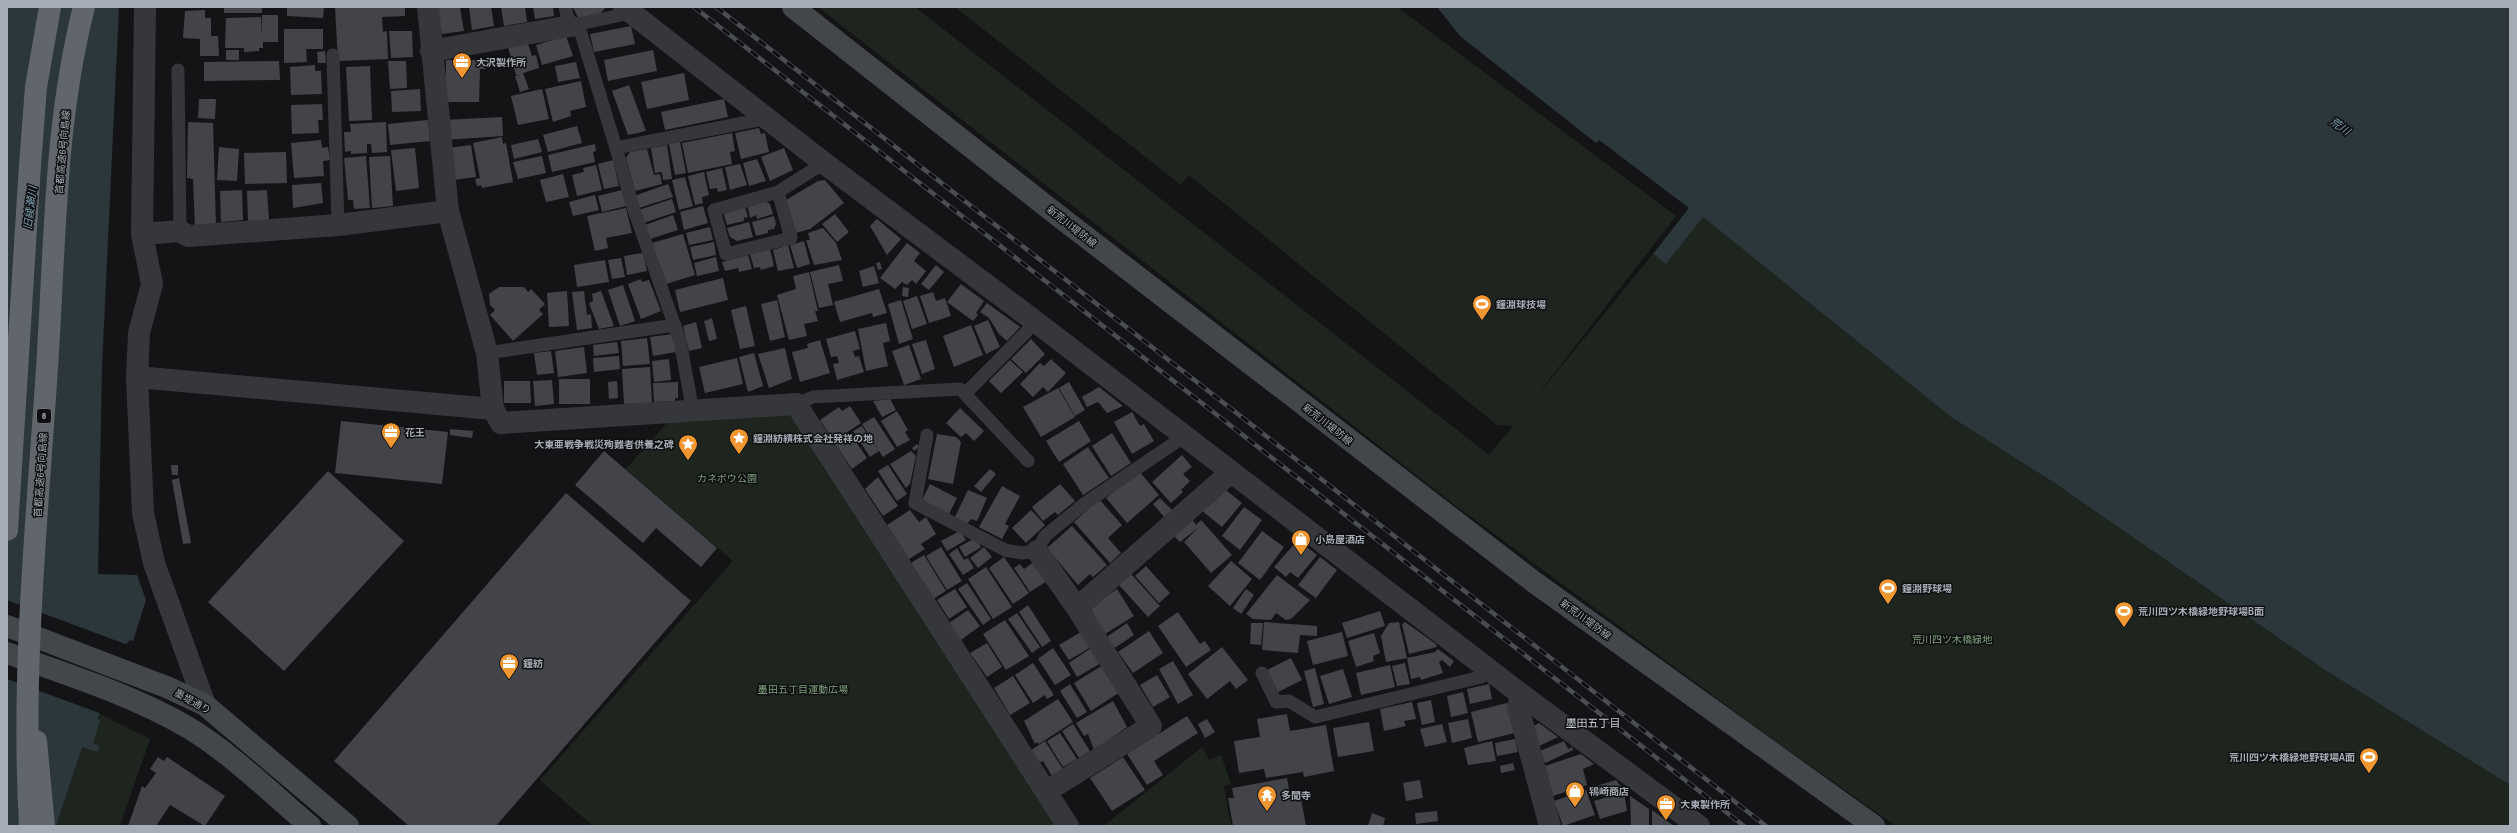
<svg xmlns="http://www.w3.org/2000/svg" width="2517" height="833" font-family="'Archivo Narrow','Noto Sans JP',sans-serif">
  <style>
    .green { fill: #1e251e }
    .water { fill: #2c373b }
    .pier { fill: #141416 }
    .building { fill: #434449 }
    .lines { fill: none; stroke-linecap: round; stroke-linejoin: round }
    .service { stroke: #35373b; stroke-width: 13 }
    .minor { stroke: #35373b; stroke-width: 22 }
    .secondary { stroke: #43464b; stroke-width: 22 }
    .motorway { stroke: #61656c; stroke-width: 22 }
    .rail-casing { stroke: #4a4d52; stroke-width: 4.5 }
    .rail { stroke: #0f0f11; stroke-width: 3; stroke-dasharray: 9; stroke-linecap: butt }
    .motorway-bridge { stroke: #61656c; stroke-width: 22 }
    .labels { text-anchor: middle; stroke-width: 3; stroke-linejoin: round; paint-order: stroke }
    .shield { fill: #0f0f11; stroke: #797e84; stroke-width: 1 }
    .shield-label { font-size: 9px; font-weight: bold; fill: #a6adb6 }
    .poi-label { font-size: 10px; font-weight: bold; fill: #a6adb6; stroke: #0f0f11; text-anchor: start }
    .street-label { font-size: 10px; fill: #a6adb6; stroke: #0f0f11 }
    .park-label { font-size: 10px; fill: #7fa17d; stroke: #0f0f11 }
    .water-label { font-size: 11px; font-style: italic; fill: #7d9fb1; stroke: #0f0f11 }
    .neighbourhood-label { font-size: 11px; fill: #c7cbd2; stroke: #0f0f11 }
  </style>
  <rect width="100%" height="100%" fill="#141416"/>
  <path class="green" d="M818 7H915L1489 455 1513 426 1497 425 1189 175 1181 185 955 7H1397L1676 216 1528 407 1653 254 1666 264 1703 217 1951 417 2053 482 2325 670 2510 785V826H1896L1764 733 1451 502Z
    M791 414 820 462 1055 826H593L540 780 733 561 626 469 667 423Z
    M100 714 150 739 120 826H56L82 746 98 751 93 744Z
    M1202 747 1209 760 1221 755 1231 784 1224 786 1231 826H1104Z"/>
  <path class="water" d="M8 7H119L102 367 98 574 137 575 146 600 133 641 130 640 126 644 98 719 100 721 93 743 99 746 98 752 82 747 56 826H7Z
    M1437 7H2510V785L2325 670 2053 482 1951 417 1703 217 1666 264 1653 254 1689 208 1599 140 1596 143 1460 36Z"/>
  <path class="pier" d="M7 600 128 645 102 714 7 679Z"/>
  <path class="building" d="M224 7H262V13H224Z
    M287 7H324L323 18 287 16Z
    M335 7H405V16L382 17 383 32 387 31 388 59 338 61Z
    M437 7H460L464 31 442 34Z
    M469 7H491L494 26 472 30Z
    M501 7H525L527 22 504 26Z
    M533 7H553L554 16 535 19Z
    M573 7H606L600 14 578 18Z
    M205 10V18H211V36H218L219 56H200V39L183 38 185 11Z
    M262 15H278V42H263V48H259V51L244 52V48H225L226 18 261 17 262 36Z
    M631 26 635 44 594 52 590 34Z
    M284 29H323V49H306L307 62 284 63Z
    M389 31H412L413 57 391 58Z
    M566 36 573 56 542 65 536 45Z
    M527 41 532 56 536 55 539 68 523 73 529 89 520 92 515 76 520 75H516L508 47Z
    M226 50H239V60H226Z
    M653 50 657 71 608 81 604 60Z
    M325 51 326 63H318L317 52Z
    M446 60H486V69H480L479 102H446Z
    M279 61 280 80 204 81V62Z
    M388 61H406L407 88 390 89Z
    M576 62 580 78 558 82 555 66Z
    M315 65V71H321L322 94 291 95 290 67Z
    M370 66 372 120 349 121 346 67Z
    M684 73 689 100 647 109 641 82Z
    M581 81 586 107 570 111 571 116 553 122 545 89Z
    M629 85 646 131 628 135 612 91Z
    M420 89 421 111 392 112 391 91Z
    M542 89 549 119 518 125 511 96Z
    M199 99H216L215 119 198 118Z
    M724 99 728 117 665 130 661 112Z
    M322 104 323 120H318L319 133 292 134 291 105Z
    M502 117 503 136 445 140 444 120Z
    M428 120 430 141 390 145 388 124Z
    M188 122 213 123 216 227 195 228 193 179 187 178Z
    M386 122 387 152 372 153 371 144H367V153L351 154V151L345 152 344 132H351L350 124Z
    M577 126 582 143 548 152 543 135Z
    M759 128 761 134 765 133 769 152 741 159 735 133Z
    M732 133 735 151 730 152 732 164 688 173 682 143Z
    M502 137 503 144 506 143 513 182 482 188 481 185 477 186 475 179 480 178 473 143Z
    M538 139 542 152 514 159 511 145Z
    M321 140 322 148 328 147 330 160 323 161 324 176 294 178 291 143Z
    M680 142 686 173 675 175 669 144Z
    M595 144 596 151 593 152 595 162 552 172 548 155Z
    M471 145 476 177 453 180 448 148Z
    M667 145 672 179 663 180 662 172 655 173 651 148Z
    M219 147 239 149 237 181 217 180Z
    M415 148 419 188 396 191 391 150Z
    M784 148 793 170 770 181 761 157Z
    M647 149 654 175 660 174 662 184 635 191 626 158 630 152Z
    M286 152 287 183 245 184 244 153Z
    M366 156 370 208 354 209 353 200H348L344 158Z
    M390 156 393 206 372 208 369 157Z
    M542 156 546 173 518 179 513 162Z
    M757 159 766 181 749 186 743 163Z
    M613 160 619 186 604 189 598 164Z
    M740 164 747 185 730 190 725 167Z
    M596 165 602 190 577 196 572 175 584 172 583 168Z
    M722 168 727 190 718 192 717 188 710 189 706 172Z
    M704 172 709 195 702 197 703 203 695 205 688 176Z
    M563 174 569 197 546 202 540 180Z
    M685 177 693 206 679 210 672 180Z
    M825 180 844 203 810 229 796 233 786 200 818 181Z
    M321 183 323 203 293 208 292 185Z
    M668 184 673 197 639 208 634 196Z
    M242 190 243 220 221 222 220 191Z
    M267 190 269 220 248 222 247 191Z
    M622 190 626 206 602 212 598 196Z
    M595 195 599 210 573 216 569 202Z
    M672 199 676 212 643 223 639 210Z
    M762 199 770 204 773 214 757 219 756 215 750 218 747 203Z
    M744 204 748 217 744 218V221L727 225 724 215 729 208Z
    M703 206 708 223 684 230 680 212Z
    M626 208 632 233 606 238 608 248 595 251 587 216Z
    M835 214 849 232 837 242 822 224Z
    M673 215 678 230 650 239 645 225Z
    M774 216 776 224 774 229 768 230V233L756 236 752 222Z
    M877 219 901 239 887 255 870 226Z
    M749 222 753 237 737 241 730 237 727 228Z
    M710 227 713 240 689 245 686 233Z
    M823 228 836 243 842 260 814 265 806 240H810L808 233Z
    M683 234 695 275 666 284 652 243Z
    M804 241 810 264 797 268 790 245Z
    M714 242 716 255 693 260 690 247Z
    M907 243 920 253 914 261 926 271 916 284 912 280 907 285 902 282 895 289 880 278Z
    M788 245 794 268 778 271 773 250Z
    M770 249 774 266 761 270 760 267 754 268 750 254Z
    M643 253 647 271 627 275 624 256Z
    M748 255 752 269 739 272 738 268 725 271 722 262Z
    M716 257 719 271 697 276 694 263Z
    M621 258 625 277 612 279 608 260Z
    M605 260 609 282 577 287 574 265Z
    M880 262 882 269 878 270 876 263Z
    M839 265 843 281 828 284 833 305 819 308 810 272Z
    M936 265 944 272 929 290 921 284Z
    M874 266 879 283 863 287 859 271Z
    M809 272 818 311H815L818 321 804 324 807 336 789 340 777 295 796 289 793 276Z
    M723 278 728 300 680 312 675 290Z
    M641 279 642 282 649 280 661 311 641 319 628 284Z
    M961 284 984 301 976 313 978 315 973 321 947 302Z
    M623 285 635 321 620 326 608 290Z
    M499 287H524L528 292 531 289 545 304 539 310 543 314 513 341 490 315 495 310 490 305 489 294Z
    M903 287 909 288 908 297 902 296Z
    M879 289 887 313 873 317 872 313 840 322 834 302Z
    M567 291 569 326 549 327 547 293Z
    M584 291 587 315 591 314 592 328 577 330 572 292Z
    M601 291 614 326 599 329 589 303 593 301 592 294Z
    M933 292 936 301 945 298 951 316 929 323 920 296Z
    M917 296 927 324 912 329 903 301Z
    M777 300 785 337 770 341 761 304Z
    M901 300 913 339 899 344 888 304Z
    M987 303 1020 327 1007 341 999 334 989 318 980 312Z
    M746 306 755 346 740 349 731 310Z
    M712 318 717 339 709 341 704 321Z
    M988 320 1000 347 986 354 974 326Z
    M696 322 702 348 689 351 683 326Z
    M886 323 890 341 883 343 888 366 866 371 858 329Z
    M971 325 983 355 954 367 943 336Z
    M855 331 860 349 853 351 855 357 859 356 864 372 837 380 833 364 839 363 837 356 831 357 826 339Z
    M673 334 676 352 653 356 650 337Z
    M647 338 650 364 623 366 621 341Z
    M1031 339 1045 354 1026 373 1011 359Z
    M820 340 830 373 800 382 792 352 808 348 807 344Z
    M926 340 935 369 922 374 912 344Z
    M617 342 619 353 594 356 593 345Z
    M909 345 921 379 904 385 892 351Z
    M584 347 587 373 558 377 555 351Z
    M785 348 792 379 769 388 758 354Z
    M551 351 554 373 537 375 534 353Z
    M754 353 763 386 748 392 739 357Z
    M619 356 620 369 594 372 593 358Z
    M737 358 743 384 705 393 699 367Z
    M669 359 671 380 654 382 652 361Z
    M1051 359 1066 373 1048 392 1043 387 1033 397 1020 384 1040 363 1044 366Z
    M1010 360 1023 372 1001 393 989 381Z
    M650 367 652 403 624 404 622 369Z
    M559 379H590V404H559Z
    M552 380 554 404 535 406 533 381Z
    M504 381H530L531 403H504Z
    M617 381 618 398 609 399 608 382Z
    M678 382V398H675V401L654 402 653 383Z
    M1069 382 1085 410 1075 416 1059 388Z
    M1099 387 1123 406 1107 413 1098 402 1087 407 1082 397Z
    M1058 388 1075 417 1041 437 1023 407Z
    M890 399 896 410 882 417 873 401Z
    M850 406 861 423 834 441 820 420 839 407 842 411Z
    M960 408 984 431 974 441 966 433 961 437 946 423Z
    M897 411 908 430 905 432 910 440 897 447 881 421Z
    M1132 412 1140 426 1144 424 1154 441 1132 454 1114 422Z
    M874 417 895 449 883 457 862 424Z
    M341 421 448 432 442 484 335 473Z
    M1079 421 1091 441 1059 462 1046 441Z
    M862 426 879 451 870 457 853 431Z
    M450 429 473 431 472 438 450 435Z
    M850 433 867 458 852 469 835 444Z
    M1112 433 1131 463 1111 476 1092 446Z
    M937 434 956 437 961 442 953 484 928 479Z
    M917 444 919 447 914 451 912 448Z
    M1088 447 1109 478 1083 495 1063 464Z
    M604 451 717 548 701 567 656 528 643 543 575 485Z
    M911 451 916 456 910 484 906 488 890 464Z
    M1182 455 1192 467 1183 474 1190 481 1181 490 1183 492 1171 503 1152 482Z
    M171 465H178V475H172Z
    M888 465 907 494 897 501 878 471Z
    M990 469 996 474 981 492 974 486Z
    M328 471 404 541 284 671 208 602Z
    M1139 471 1159 495 1127 523 1106 498Z
    M878 477 898 506 883 516 865 489Z
    M179 478 191 543 183 544 172 480Z
    M930 484 957 498 949 514 922 500Z
    M1060 484 1075 501 1058 515 1055 512 1043 521 1032 507Z
    M1002 486 1020 496 1005 524 1009 526 1002 539 979 527Z
    M1221 486 1242 503 1222 527 1201 510Z
    M968 490 987 498 977 521 971 519 967 524 955 517Z
    M566 493 691 601 496 826H409L334 761Z
    M1160 498 1173 511 1165 518 1153 504Z
    M1099 499 1122 525 1108 538 1121 553 1110 563 1074 522Z
    M1244 507 1262 520 1240 550 1222 536Z
    M910 510 919 522 926 517 936 534 921 544 925 549 909 559 887 525Z
    M1031 510 1045 525 1026 543 1012 528Z
    M1191 518 1196 525 1201 520 1232 555 1211 573 1184 542 1199 527 1180 542 1172 534Z
    M1072 526 1107 565 1093 577 1090 574 1078 585 1047 548Z
    M960 531 966 540 947 551 941 541Z
    M1262 531 1284 547 1260 580 1238 563Z
    M975 538 981 547 965 557 959 547Z
    M1298 540 1317 555 1298 578 1290 572 1286 577 1274 567Z
    M941 547 962 581 947 590 926 556Z
    M984 547 992 557 978 568 970 558Z
    M957 548 964 560 968 558 974 568 963 575 949 554Z
    M924 555 946 591 933 599 911 563Z
    M1004 557 1029 593 1013 604 989 568Z
    M1320 557 1337 570 1316 598 1298 585Z
    M1231 561 1252 579 1230 606 1208 586Z
    M1034 562 1047 581 1030 592 1014 568 1020 564 1024 569Z
    M1146 566 1170 593 1159 603 1135 576Z
    M986 567 1012 607 993 619 968 579Z
    M1131 574 1160 606 1148 617 1119 585Z
    M1277 575 1310 600 1291 619 1286 620 1276 613 1271 620 1253 619 1246 614Z
    M967 583 991 619 983 625 958 589Z
    M955 589 967 607 949 619 937 600Z
    M1117 589 1134 616 1105 634 1092 614V606Z
    M1246 589 1254 595 1241 614 1233 608Z
    M1028 605 1051 641 1042 647 1019 612Z
    M968 610 980 626 961 640 949 623Z
    M1380 611 1385 626 1347 638 1342 623Z
    M1178 612 1200 644 1205 641 1211 650 1186 667 1158 626Z
    M1017 613 1040 647 1032 653 1008 619Z
    M1005 620 1029 656 1006 670 983 634Z
    M1264 622 1317 626V636L1300 635 1298 653 1262 650Z
    M1399 622 1407 658 1386 662 1381 636 1389 623Z
    M1405 622 1436 644 1437 647 1409 654 1402 624Z
    M1127 623 1134 635 1113 649 1105 638Z
    M1251 623H1263L1261 645 1250 644Z
    M1149 631 1163 653 1133 673 1118 652Z
    M1081 632 1091 647 1069 660 1059 645Z
    M1342 632 1348 656 1313 665 1307 641Z
    M1374 633 1380 653 1373 656 1374 661 1356 667 1348 641Z
    M987 643 1002 667 987 677 970 653Z
    M1222 647 1248 680 1236 689 1230 681 1207 699 1188 674Z
    M1053 648 1071 675 1055 685 1038 659Z
    M1091 648 1101 663 1077 677 1069 663Z
    M1438 649 1454 661 1450 667 1442 660 1439 662 1443 673 1421 680 1420 677 1411 679 1407 658 1435 652Z
    M1291 658 1302 680 1278 692 1267 670Z
    M1173 661 1193 695 1178 704 1159 669Z
    M1033 663 1054 695 1047 699 1045 695 1033 703 1015 675Z
    M1405 663 1410 684 1397 686 1392 666Z
    M1103 665 1120 692 1091 711 1074 683Z
    M1390 665 1395 687 1361 695 1356 673Z
    M1315 668 1324 704 1313 707 1304 671Z
    M1343 669 1352 697 1329 704 1320 676Z
    M1157 675 1170 697 1153 707 1140 685Z
    M1013 676 1030 703 1010 715 994 688Z
    M1070 684 1087 712 1077 718 1060 691Z
    M1489 684 1492 699 1470 704 1467 689Z
    M1463 692 1468 713 1451 717 1447 696Z
    M1058 699 1073 722 1039 744 1037 742 1035 744 1024 721Z
    M1431 700 1435 722 1422 725 1417 703Z
    M1113 701 1127 727 1094 750 1088 734 1084 736 1076 723Z
    M1412 702 1416 719 1404 721 1406 726 1384 731 1380 709Z
    M1507 703 1515 733 1478 742 1471 712Z
    M1287 714 1290 731 1326 725 1334 771 1304 777 1303 772 1266 778 1264 769 1239 773 1234 741 1260 737 1257 719Z
    M1187 716 1198 733 1154 761 1163 775 1147 785 1127 754Z
    M1207 719 1215 732 1205 738 1198 724Z
    M1468 719 1472 738 1452 743 1448 723Z
    M1369 722 1374 751 1338 757 1333 728Z
    M1539 723 1558 737 1539 746 1533 726Z
    M1073 724 1090 751 1079 758 1062 731Z
    M1442 724 1447 742 1425 747 1420 729Z
    M1060 733 1077 759 1063 767 1047 741Z
    M1515 739 1518 752 1497 756 1495 743Z
    M1045 741 1063 769 1052 776 1043 761 1039 763 1031 750Z
    M1492 741 1496 761 1468 765 1464 748Z
    M1564 741 1568 749 1572 747 1573 750 1545 763 1540 751Z
    M1581 754 1594 764 1583 769 1587 785 1553 796 1545 766Z
    M158 757 164 761 167 757 225 796 205 826 170 805 156 826H128L142 786 145 788 156 773 150 769Z
    M1123 757 1145 790 1112 811 1090 778Z
    M1513 763 1515 770 1501 773 1500 766Z
    M1287 778 1290 795 1300 793 1306 826H1233L1228 798H1234L1232 788Z
    M1420 780 1423 798 1406 801 1403 783Z
    M1616 780 1623 789 1594 798 1590 788Z
    M1586 790 1595 815 1563 826 1554 801Z
    M1624 792 1627 811 1600 819 1594 801Z
    M1630 796 1649 809V826H1631Z
    M1652 810 1674 826H1652Z
    M1437 811 1438 821 1416 824 1415 813Z
    M1372 813 1385 818 1383 826H1368Z"/>
  <g class="lines">
    <path class="service" d="M565 7 570 26 581 33 616 148
      M570 26 621 15 627 9
      M333 55 338 225
      M178 70 180 231
      M778 192 791 238 726 254 714 210 778 192 824 163
      M487 353 675 325
      M965 394 1028 461
      M796 404 813 397 960 389 965 394 1036 322
      M693 412 680 341 632 204 616 148 768 118
      M927 435 915 503 1005 550 1022 553 1037 551 1045 536 1084 504 1185 436
      M1262 673 1276 702 1289 701 1315 717 1481 677 1488 667"/>
    <path class="minor" d="M145 7 142 234 152 284 139 333 137 377 143 513 154 563 205 705
      M428 7 448 211 487 353 493 409
      M624 7 824 163 1036 322 1522 695 1699 826
      M431 51 570 26
      M142 234 180 231 188 236 338 225 448 211
      M137 377 493 409 501 423 796 404 1068 826
      M1037 551 1077 608 1151 726 1047 791
      M1077 608 1230 473
      M1522 695 1518 707 1550 826"/>
    <path class="secondary" d="M793 7 1060 217 1534 582 1874 826
      M7 626 169 688 205 705 348 826
      M7 653C68 675 133 695 189 728 233 755 271 793 310 826"/>
    <path class="motorway" d="M7 530 30 165 36 87 50 7
      M36 741 44 826"/>
    <g class="rail-casing">
      <path id="rail" d="M694 7 1744 826
        M716 7 1766 826"/>
    </g>
    <use href="#rail" class="rail"/>
    <path class="motorway-bridge" d="M30 826C21 674 37 520 47 368 55 248 54 124 84 7"/>
  </g>
  <defs>
    <g id="office-pin" transform="scale(1)"><path d="M0 17L-7.5 6A9.5 9.5 0 1 1 7.5 6Z" fill="#f09731" stroke="#0f0f11"/><path d="M-6-3h4V-5.5h4V-3h4V5H-6ZM-1-4.5V-3h2v-1.5ZM-6 0V1H6V0Z" fill="#fff"/></g>
    <g id="stadium-pin" transform="scale(1)"><path d="M0 17L-7.5 6A9.5 9.5 0 1 1 7.5 6Z" fill="#f09731" stroke="#0f0f11"/><path d="M0-5a6.5 5 0 1 0 0 10a6.5 5 0 1 0 0-10ZM-3.5-1.8h7v3.6h-7Z" fill="#fff"/></g>
    <g id="sight-pin" transform="scale(1)"><path d="M0 17L-7.5 6A9.5 9.5 0 1 1 7.5 6Z" fill="#f09731" stroke="#0f0f11"/><path d="M0-6L1.8-2.2L6-1.7L2.9 1.2L3.7 5.4L0 3.3L-3.7 5.4L-2.9 1.2L-6-1.7L-1.8-2.2Z" fill="#fff"/></g>
    <g id="shop-pin" transform="scale(1)"><path d="M0 17L-7.5 6A9.5 9.5 0 1 1 7.5 6Z" fill="#f09731" stroke="#0f0f11"/><path d="M-5-2.5h2.3a2.7 3.5 0 0 1 5.4 0H5L5.5 6h-11ZM-1.5-2.5h3a1.5 2.3 0 0 0-3 0Z" fill="#fff"/></g>
    <g id="temple-pin" transform="scale(1)"><path d="M0 17L-7.5 6A9.5 9.5 0 1 1 7.5 6Z" fill="#f09731" stroke="#0f0f11"/><path d="M0-6L5-2H3V0L6.5 2.5H4V6H1.5V3h-3V6H-4V2.5H-6.5L-3 0V-2H-5Z" fill="#fff"/></g>
  </defs>
  <g fill-rule="evenodd">
    <use href="#office-pin" x="462" y="62"/>
    <use href="#stadium-pin" x="1482" y="304"/>
    <use href="#office-pin" x="391" y="432"/>
    <use href="#sight-pin" x="739" y="438"/>
    <use href="#sight-pin" x="688" y="444"/>
    <use href="#shop-pin" x="1301" y="539"/>
    <use href="#stadium-pin" x="1888" y="588"/>
    <use href="#stadium-pin" x="2124" y="611"/>
    <use href="#office-pin" x="509" y="663"/>
    <use href="#stadium-pin" x="2369" y="757"/>
    <use href="#shop-pin" x="1575" y="791"/>
    <use href="#temple-pin" x="1267" y="795"/>
    <use href="#office-pin" x="1666" y="804"/>
  </g>
  <g class="labels">
    <rect class="shield" x="37" y="409" width="14" height="14" rx="3"/>
    <g class="shield-label">
      <text x="44" y="419">6</text>
    </g>
    <g class="poi-label">
      <text x="476" y="66">大沢製作所</text>
      <text x="1496" y="308">鐘淵球技場</text>
      <text x="405" y="436">花王</text>
      <text x="753" y="442">鐘淵紡績株式会社発祥の地</text>
      <text x="674" y="448" text-anchor="end">大東亜戦争戦災殉難者供養之碑</text>
      <text x="1315" y="543">小島屋酒店</text>
      <text x="1902" y="592">鐘淵野球場</text>
      <text x="2138" y="615">荒川四ツ木橋緑地野球場B面</text>
      <text x="523" y="667">鐘紡</text>
      <text x="2355" y="761" text-anchor="end">荒川四ツ木橋緑地野球場A面</text>
      <text x="1589" y="795">鴇崎商店</text>
      <text x="1281" y="799">多聞寺</text>
      <text x="1680" y="808">大東製作所</text>
    </g>
    <g class="street-label">
      <text transform="translate(62 152) rotate(-85)" y="4">首都高速6号向島線</text>
      <text transform="translate(1072 226) rotate(38)" y="4">新荒川堤防線</text>
      <text transform="translate(1328 424) rotate(38)" y="4">新荒川堤防線</text>
      <text transform="translate(40 475) rotate(-86)" y="4">首都高速6号向島線</text>
      <text transform="translate(1586 619) rotate(36)" y="4">新荒川堤防線</text>
      <text transform="translate(193 701) rotate(29)" y="4">墨堤通り</text>
    </g>
    <g class="park-label">
      <text x="727" y="482">カネボウ公園</text>
      <text x="1952" y="643">荒川四ツ木橋緑地</text>
      <text x="803" y="693">墨田五丁目運動広場</text>
    </g>
    <g class="water-label">
      <text transform="translate(2340 126) rotate(35)" y="4">荒川</text>
      <text transform="translate(30 208) rotate(-83)" y="4">旧綾瀬川</text>
    </g>
    <g class="neighbourhood-label">
      <text x="1593" y="727">墨田五丁目</text>
    </g>
  </g>
  <rect width="2517" height="833" fill="none" stroke="#a6adb6" stroke-width="16"/>
</svg>
